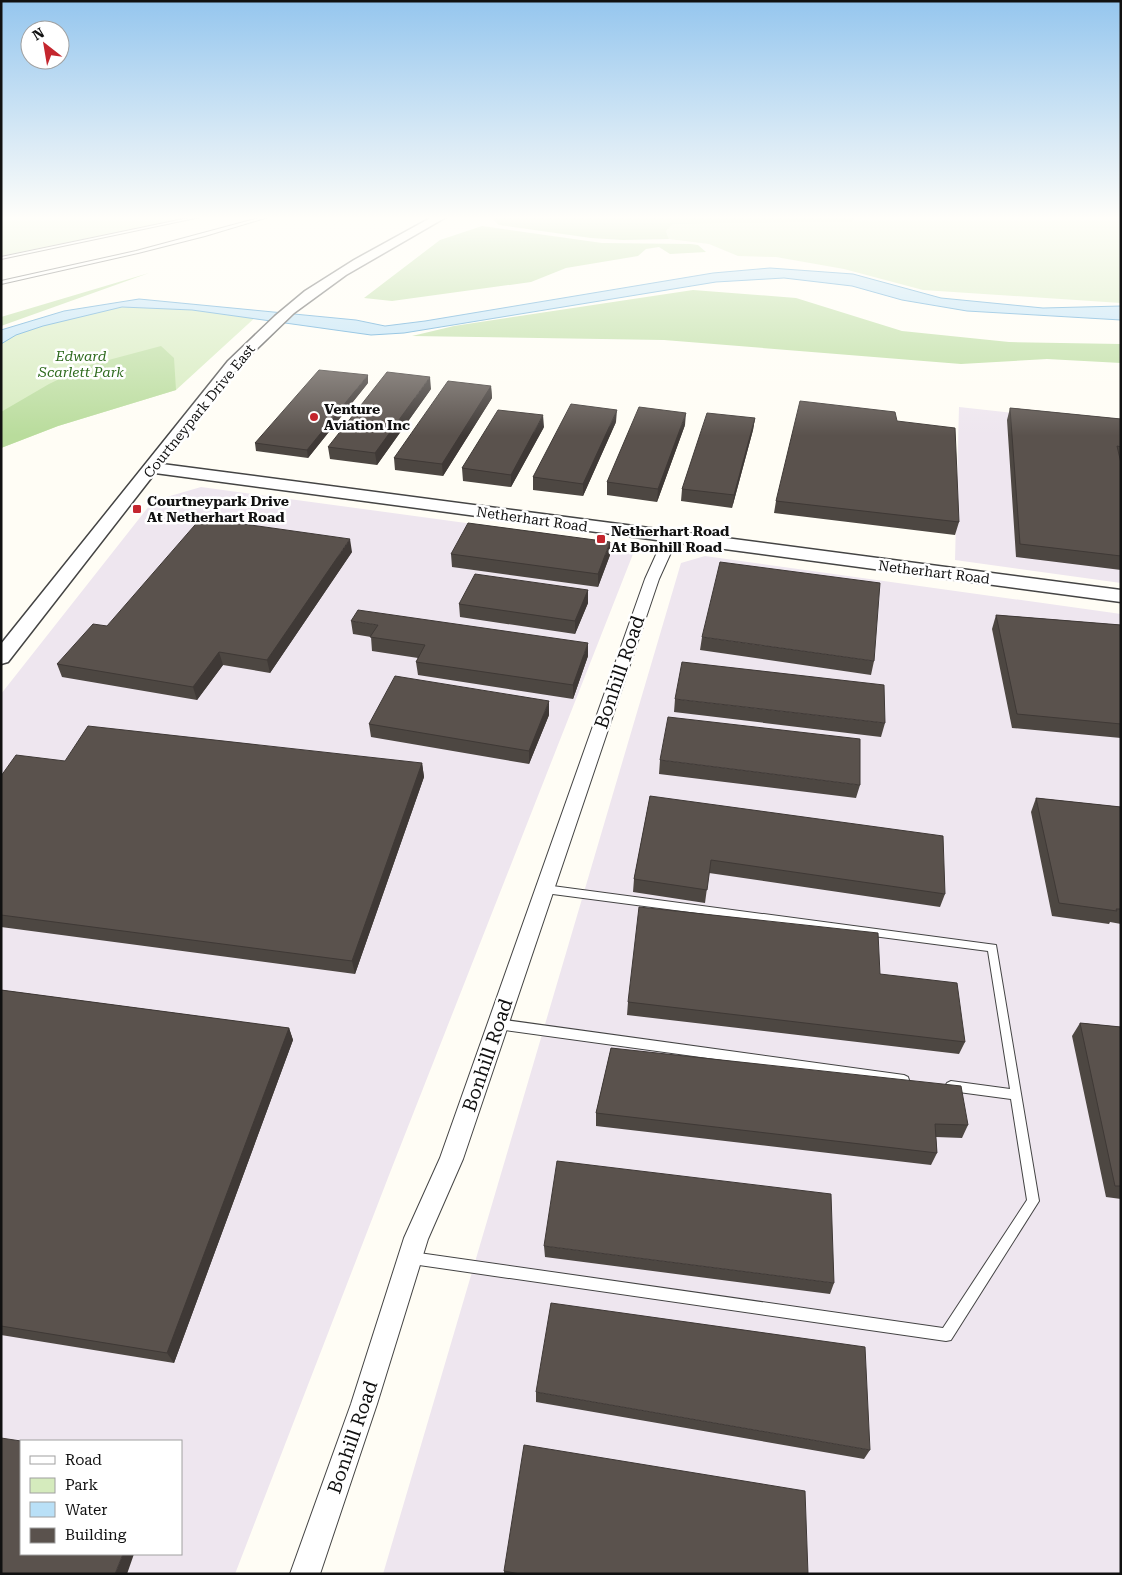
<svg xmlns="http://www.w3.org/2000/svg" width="1122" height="1575" font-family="'Roboto Serif',serif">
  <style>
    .industrial { fill: #eee6ef; fill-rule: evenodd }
    .green { fill: #d5ebbd }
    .forest { fill: #b9dc9c }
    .water { fill: #b9e0f7; stroke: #3f96cf }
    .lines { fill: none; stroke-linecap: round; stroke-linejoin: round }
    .service-casing { stroke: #444; stroke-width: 2 }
    .minor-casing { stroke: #444; stroke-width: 2 }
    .tertiary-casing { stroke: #444; stroke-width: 3 }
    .service { fill: #fff; fill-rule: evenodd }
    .minor { fill: #fff; fill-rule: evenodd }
    .tertiary { fill: #fff; fill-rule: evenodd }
    .wall { fill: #4d4742 }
    .shaded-wall { fill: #3f3936 }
    .building { fill: #5a524d; stroke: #3f3936 }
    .poi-dot { fill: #c4262e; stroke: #fff; stroke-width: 2 }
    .labels { text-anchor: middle; stroke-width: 5; stroke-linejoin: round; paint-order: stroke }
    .far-park-label { font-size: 14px; font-style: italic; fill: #2f6b1f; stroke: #fff }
    .far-poi-label { font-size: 14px; font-weight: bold; fill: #111; stroke: #fff; text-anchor: start }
    .far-street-label { font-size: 14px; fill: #111; stroke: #fff }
    .near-street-label { font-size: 19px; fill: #111; stroke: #fff }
  </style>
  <rect width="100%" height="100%" fill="#fffdf5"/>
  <path class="industrial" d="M959 407 1121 425V583L955 560Z
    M201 487 621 544 633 554 391 1170 235 1574H1V694L153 501ZM21 1441H181V1554H21Z
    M705 556 1121 614V1574H383L681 563Z"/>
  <path class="green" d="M1 216H195L1 256Z
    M857 216H1121V303L923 290 844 269 776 257 738 256 709 244 669 239 666 231 673 224 852 222Z
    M122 304 259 314 176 390 58 426 1 448V338L9 333Z"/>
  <path class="forest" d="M490 216H857L852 222 673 224 666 231 669 239 623 240 591 238 499 225Z
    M482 226 602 243 691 244 698 245 706 252 670 254 659 247 646 249 638 256 566 268 531 282 392 301 364 298 440 240Z
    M149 273 1 326V317Z
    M693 290 796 298 902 331 1009 342 1121 344V363L1047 359 961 364 664 340 412 336 454 326Z
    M161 346 174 358 176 390 58 426 1 448V412L49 384 86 366Z"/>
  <path class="water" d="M770 268 853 274 941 298 1043 308 1121 306V320L967 311 902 300 852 286 784 278 716 282 404 333 371 335 192 310 122 307 43 326 16 335 1 344V330L64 311 139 299 356 320 385 326 425 321 713 273Z"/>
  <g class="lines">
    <g class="service-casing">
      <path id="service" d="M198 216H205L1 259V257Z
        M266 216H272L205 236 138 253 1 284V281L136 251Z
        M545 885 996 945 1039 1201 951 1340 946 1341 412 1264 408 1262 406 1258 408 1254 412 1252 943 1328 1027 1200 1011 1099 951 1091 947 1089 945 1086 947 1083 951 1081 1010 1089 988 951 545 893 542 892 540 889 542 886Z
        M498 1019 904 1075 908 1077 909 1080 908 1083 904 1085 498 1029 494 1027 493 1024 494 1021Z"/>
    </g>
    <g class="minor-casing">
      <path id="minor" d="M671 533 678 537 659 579 463 1159 428 1239 377 1404 320 1574H290L351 1404 404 1238 440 1158 645 579 664 537Z"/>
    </g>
    <g class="tertiary-casing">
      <path id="tertiary" d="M434 216H448L346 275 294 313 238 367 162 464 1121 590V602L155 473 8 662 1 664V644L228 361 275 316 305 291 354 260Z"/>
    </g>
    <use href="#service" class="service"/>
    <use href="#minor" class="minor"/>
    <use href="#tertiary" class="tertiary"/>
  </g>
  <path class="wall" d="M368 383 308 458 256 451 255 443Z
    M491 386 492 398 443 476 395 470 394 458Z
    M431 389 377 465 330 459 328 447Z
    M1010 408 1121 419V460L1120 459 1121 463V570L1016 557 1007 420Z
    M755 418 753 430 732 508 681 501 682 489Z
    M897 421 959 522 955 535 774 513 776 501Z
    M616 422 583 496 533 490V477Z
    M685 425 657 502 607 495V482Z
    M544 427 511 487 463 481 462 468Z
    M352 552 270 673 223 665 197 700 62 677 57 664 107 626Z
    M451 554 610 555 598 587 452 567Z
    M588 590V603L575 634 460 617 459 604Z
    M996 615 1121 625V738L1012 728 992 629Z
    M351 621 588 656 573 699 418 675 416 662 418 658 372 651 371 637 353 634Z
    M702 637 874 661 871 675 700 650Z
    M675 699 885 723 881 737 674 712Z
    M549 715 529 764 371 737 369 724Z
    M660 760 860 785 856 798 659 774Z
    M422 763 424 777 355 974 1 927V776Z
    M650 796 945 894 940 907 709 873 705 903 633 892 634 879Z
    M1036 798 1121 807V924L1110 922 1109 924 1052 916 1031 812Z
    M880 974 965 1042 959 1054 627 1015 628 1002Z
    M1 990 289 1028 293 1040 174 1363 1 1335Z
    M1080 1023 1121 1027V1199L1106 1197 1072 1036Z
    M611 1048 968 1125 962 1138 936 1137 937 1153 931 1165 596 1126V1113Z
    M544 1246 834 1283 830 1294 545 1257Z
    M536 1392 870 1450 864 1459 536 1402Z
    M504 1571 808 1574H504Z"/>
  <path class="shaded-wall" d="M368 375V383L308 458 307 450Z
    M430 377 431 389 377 465 375 453Z
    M491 386 492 398 443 476 442 464Z
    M617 410 616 422 583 496V484Z
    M686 413 685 425 657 502 658 489Z
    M543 415 544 427 511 487V475Z
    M755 418 753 430 732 508 734 495Z
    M350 539 352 552 270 673 267 660Z
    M610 542V555L598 587V574Z
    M588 590V603L575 634V621Z
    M588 643V656L573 699V685Z
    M219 652 223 665 197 700 193 687Z
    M549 701V715L529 764V751Z
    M422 763 424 777 355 974 352 961Z
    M289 1028 293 1040 174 1363 167 1353Z
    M123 1554H134L127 1574H115Z"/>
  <path class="building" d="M319 370 368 375 307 450 255 443Z
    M387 372 430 377 375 453 328 447Z
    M448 381 491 386 442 464 394 458Z
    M800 401 895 412 897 421 955 428 959 522 776 501Z
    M571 404 617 410 583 484 533 477Z
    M639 407 686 413 658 489 607 482Z
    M1010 408 1121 419V447L1117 446 1121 463V556L1020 544Z
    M498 410 543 415 511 475 462 468Z
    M707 413 755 418 734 495 682 489Z
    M201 518 350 539 267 660 219 652 193 687 57 664 93 624 107 626Z
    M468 523 610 542 598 574 451 554Z
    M720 562 880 583 874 661 702 637Z
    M475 574 588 590 575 621 459 604Z
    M358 610 588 643 573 685 416 662 425 645 370 637 378 625 351 621Z
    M996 615 1121 625V724L1017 714Z
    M682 662 884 685 885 723 675 699Z
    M395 676 549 701 529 751 369 724Z
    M668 717 860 739V785L660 760Z
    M88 726 422 763 352 961 1 915V776L16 755 65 761Z
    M650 796 943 836 945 894 711 860 707 890 634 879Z
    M1036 798 1121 807V909H1116L1117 911 1059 903Z
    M639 907 878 933 880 974 957 983 965 1042 628 1002Z
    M1 990 289 1028 167 1353 1 1326Z
    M1080 1023 1121 1027V1186H1115Z
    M611 1048 961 1086 968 1125 935 1124 937 1153 596 1113Z
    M557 1161 831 1194 834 1283 544 1246Z
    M551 1303 865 1347 870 1450 536 1392Z
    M1 1438 21 1441V1554H123L115 1574H1Z
    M524 1445 805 1491 808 1574H520L504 1571Z"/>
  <linearGradient id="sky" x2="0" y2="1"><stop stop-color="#95c6ee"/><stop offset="0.5" stop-color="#fffefa"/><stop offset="1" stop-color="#fffefa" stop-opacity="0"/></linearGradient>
  <rect width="1122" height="436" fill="url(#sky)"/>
  <g class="poi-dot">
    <circle cx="314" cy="417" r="5"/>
    <rect x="132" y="504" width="10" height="10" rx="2.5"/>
    <rect x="596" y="534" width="10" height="10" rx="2.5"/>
  </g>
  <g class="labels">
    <g class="far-park-label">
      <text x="81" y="361">Edward<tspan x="81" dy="16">Scarlett Park</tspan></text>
    </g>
    <g class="far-poi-label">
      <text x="324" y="414">Venture<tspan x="324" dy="16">Aviation Inc</tspan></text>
      <text x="147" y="506">Courtneypark Drive<tspan x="147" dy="16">At Netherhart Road</tspan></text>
      <text x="611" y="536">Netherhart Road<tspan x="611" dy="16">At Bonhill Road</tspan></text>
    </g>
    <g class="far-street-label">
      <text transform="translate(199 411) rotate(-51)" y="5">Courtneypark Drive East</text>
      <text transform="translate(532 519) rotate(8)" y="5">Netherhart Road</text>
      <text transform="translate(934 572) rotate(7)" y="5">Netherhart Road</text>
    </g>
    <g class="near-street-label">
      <text transform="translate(619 672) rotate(-71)" y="7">Bonhill Road</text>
      <text transform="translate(487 1055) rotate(-71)" y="7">Bonhill Road</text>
      <text transform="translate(352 1437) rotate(-71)" y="7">Bonhill Road</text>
    </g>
  </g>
  <rect width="1122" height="1575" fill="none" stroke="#111111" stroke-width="5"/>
  <rect x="20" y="1440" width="162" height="115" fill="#ffffff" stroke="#a0a0a0"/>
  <rect x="30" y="1456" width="25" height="8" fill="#ffffff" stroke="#a0a0a0"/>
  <text x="65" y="1465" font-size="15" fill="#111111">Road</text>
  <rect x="30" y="1478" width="25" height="15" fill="#d5ebbd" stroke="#a0a0a0"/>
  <text x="65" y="1490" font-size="15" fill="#111111">Park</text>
  <rect x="30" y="1502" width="25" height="15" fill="#b9e0f7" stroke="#a0a0a0"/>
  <text x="65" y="1515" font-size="15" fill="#111111">Water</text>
  <rect x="30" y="1528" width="25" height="15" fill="#5a524d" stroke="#a0a0a0"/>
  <text x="65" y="1540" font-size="15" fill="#111111">Building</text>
  <g transform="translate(45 45) rotate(329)"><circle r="24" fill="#ffffff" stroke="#a0a0a0"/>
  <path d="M0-4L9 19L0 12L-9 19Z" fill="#c4262e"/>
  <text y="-8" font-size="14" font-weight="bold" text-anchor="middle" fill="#111111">N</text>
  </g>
</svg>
